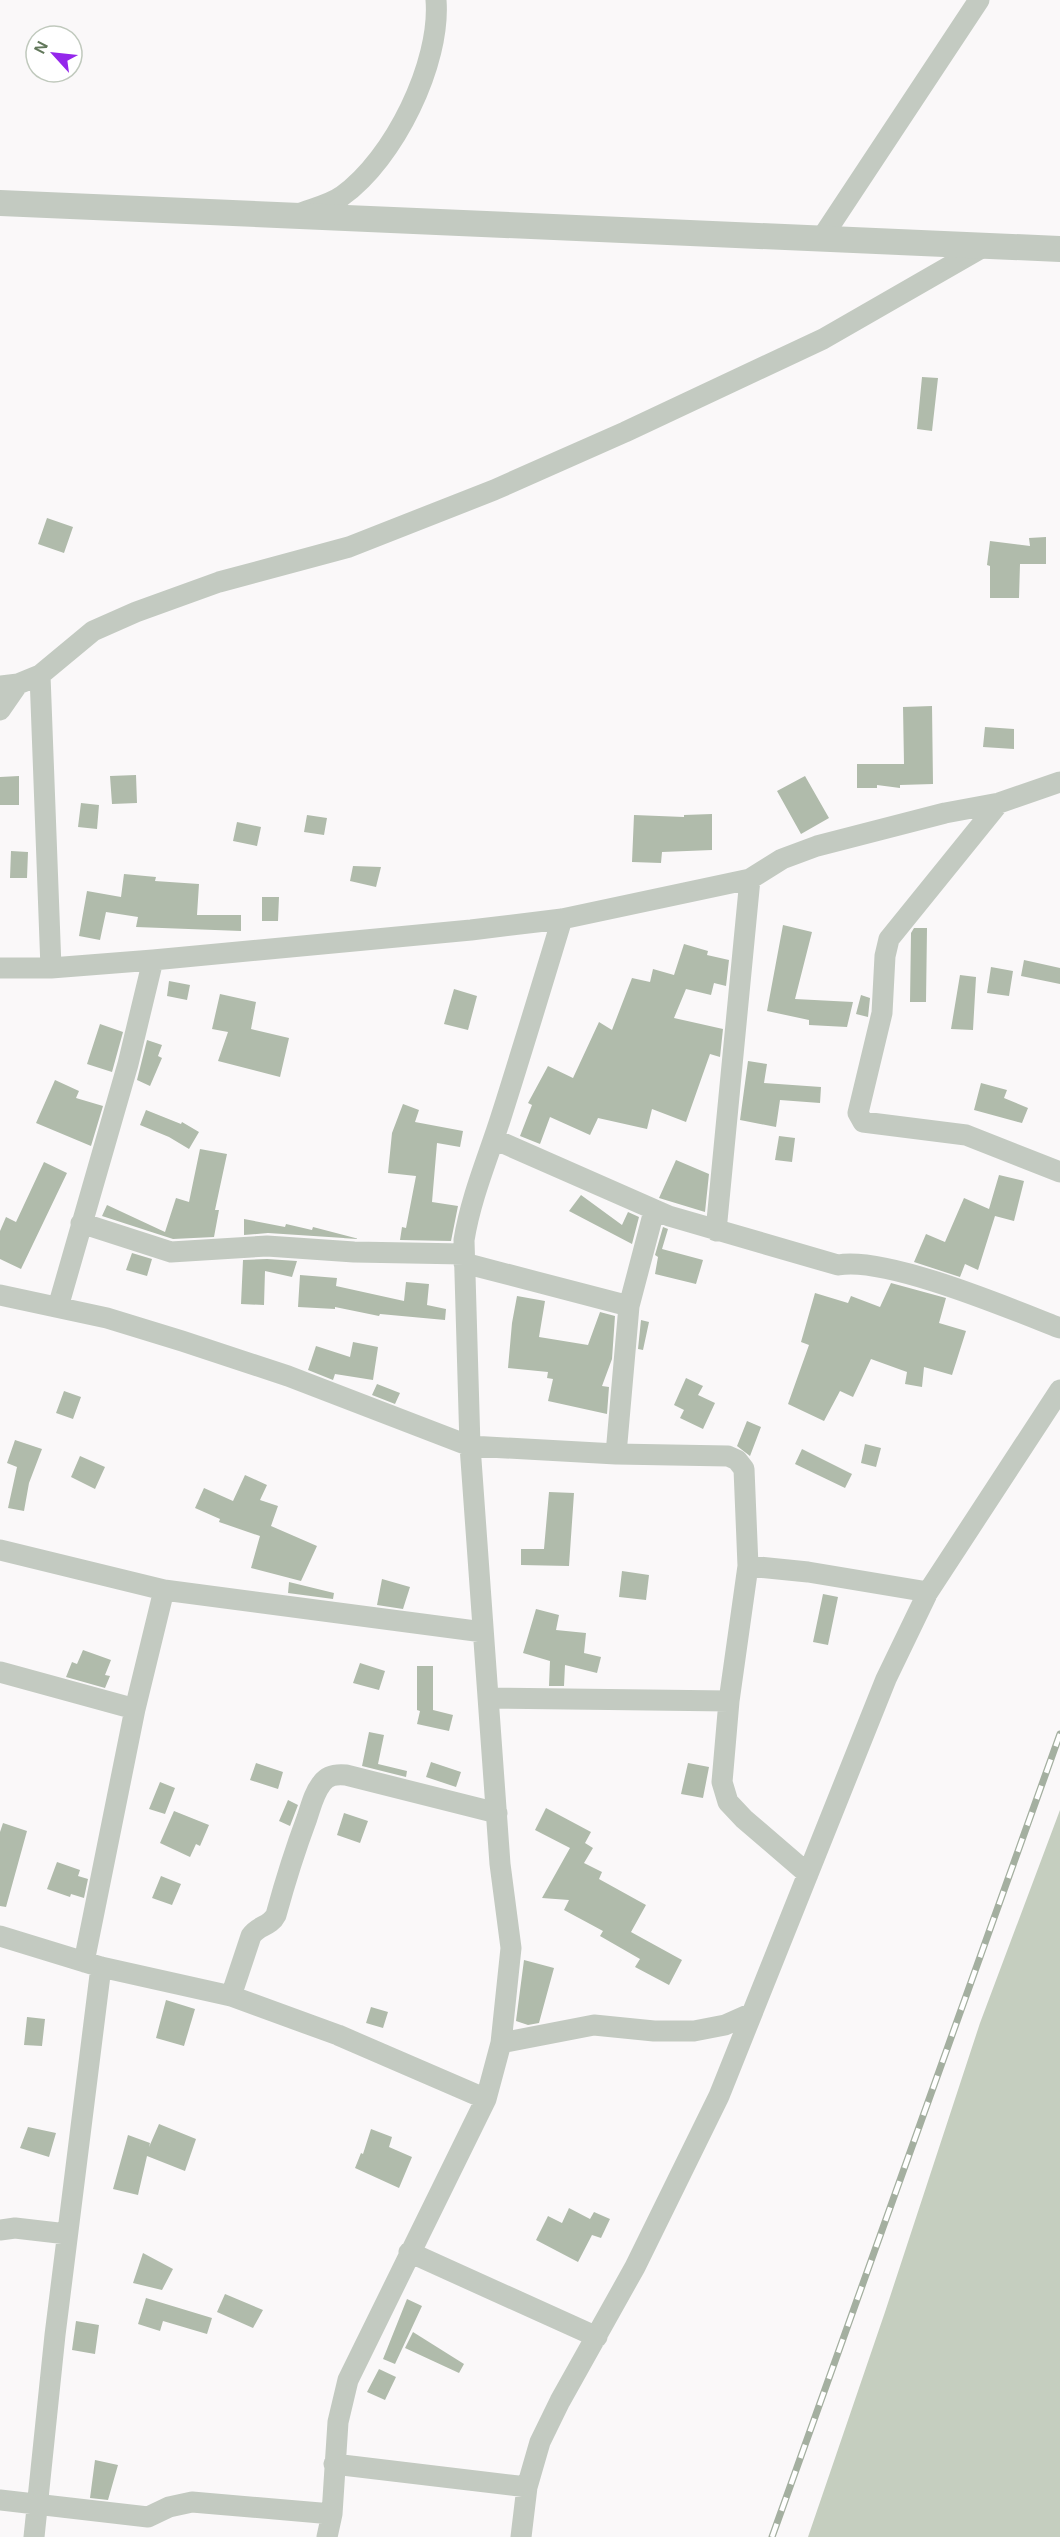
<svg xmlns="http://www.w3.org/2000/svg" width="1060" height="2537" font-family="Arial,sans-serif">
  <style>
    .water { fill: #c5cebf }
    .building { fill: #b0bbab }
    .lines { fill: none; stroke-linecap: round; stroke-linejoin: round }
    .minor { stroke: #c3cac1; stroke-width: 21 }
    .tertiary { stroke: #c3cac1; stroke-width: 26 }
    .rail-casing { stroke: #a4afa0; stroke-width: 7 }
    .rail { stroke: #fff; stroke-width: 4.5; stroke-dasharray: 14; stroke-linecap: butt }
  </style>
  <rect width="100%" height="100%" fill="#faf8f9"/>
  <path class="water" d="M1060 1810V2537H808L885 2312 980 2023Z"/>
  <path class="building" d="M922 377 938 378 932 431 917 429Z
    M47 518 73 527 64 553 38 544Z
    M1046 537V564H1020L1019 598H990V566L987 565 990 541 1030 546 1029 538Z
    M932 706 933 784 900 785V788L877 785V788H857V764H904L903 707Z
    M985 727 1014 729V749L983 747Z
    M136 775 137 803 112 804 110 776Z
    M19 776V805H0V777Z
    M805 776 829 818 801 834 777 791Z
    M81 803 99 805 97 829 78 827Z
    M712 814V850L662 852 661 863 632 862 634 815 684 817V815Z
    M307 815 327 818 324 835 304 832Z
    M237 822 261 827 257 846 233 841Z
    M11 851 28 852 27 878H10Z
    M353 866 381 867 376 887 350 881Z
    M124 874 156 877 155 881 199 884 197 915H241V931L136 927 138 917 106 912 100 940 79 936 87 891 121 897Z
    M262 897H279L278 921H262Z
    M783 925 812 932 795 999 853 1002 847 1027 809 1025V1020L767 1011Z
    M914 928H927L926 1002H910L911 933Z
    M684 944 708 951 707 955 729 960 726 986 714 983 711 995 686 989 674 1018 723 1029 720 1057 710 1054 686 1122 652 1109 647 1129 598 1118 590 1135 550 1117 540 1144 520 1136 532 1105 528 1103 548 1066 573 1078 599 1022 612 1030 632 978 650 982 653 969 674 975Z
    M1024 960 1060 968V984L1021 976Z
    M991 967 1013 971 1009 996 987 993Z
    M960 975 976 977 973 1030 951 1029Z
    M169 981 190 985 187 1000 167 996Z
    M454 989 477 996 468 1030 444 1024Z
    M220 994 256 1002 251 1029 289 1038 280 1077 218 1061 228 1032 212 1029Z
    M861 995 870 998 868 1017 856 1014Z
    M100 1024 123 1032 112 1072 87 1064Z
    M147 1040 162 1045 158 1056 162 1058 150 1086 137 1080Z
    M748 1061 767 1064 764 1083 821 1087 820 1103 780 1100 776 1127 740 1120Z
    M55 1080 79 1091 76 1098 103 1106 91 1146 36 1123Z
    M981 1083 1007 1090 1004 1098 1028 1108 1022 1123 974 1110Z
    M403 1104 419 1110 415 1122 463 1131 460 1147 437 1143 432 1202 458 1206 451 1241 400 1240 402 1227 406 1228 416 1176 388 1173 392 1133Z
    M146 1110 181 1124 182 1122 199 1132 189 1149 169 1137 140 1125Z
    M779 1136 795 1138 792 1162 775 1160Z
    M200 1149 227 1154 215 1210H219L214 1237 173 1239 102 1216 107 1205 165 1232 176 1198 189 1202Z
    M676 1160 709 1174 705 1212 659 1198Z
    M44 1162 67 1173 21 1269 0 1259V1231L6 1217 16 1222Z
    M999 1175 1024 1181 1014 1221 995 1216 978 1270 965 1264 960 1277 914 1262 926 1234 945 1242 964 1198 989 1209Z
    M581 1195 622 1225 628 1212 639 1217 632 1244 569 1211Z
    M244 1219 285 1227 286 1224 312 1230 313 1227 359 1239 268 1233 244 1235Z
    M663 1227 668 1229 662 1249 703 1260 696 1284 655 1274 658 1257 655 1255Z
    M132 1253 152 1259 147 1276 126 1270Z
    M267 1259 297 1261 292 1277 265 1271 264 1305 241 1304 243 1260Z
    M300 1275 337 1278 336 1286 404 1301 406 1282 429 1284 427 1305 446 1309 445 1320 380 1314 379 1316 335 1307V1309L298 1307Z
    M891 1283 946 1298 939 1323 966 1331 952 1375 924 1367 922 1387 905 1384 907 1372 871 1359 853 1397 840 1391 824 1421 788 1404 809 1345 801 1342 815 1293 848 1303 851 1296 880 1307Z
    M517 1296 545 1301 539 1337 588 1345 600 1312 615 1316 612 1359 602 1386 609 1387 607 1414 548 1401 553 1379 547 1378 548 1372 508 1368 512 1323Z
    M641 1320 649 1322 643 1350 638 1349Z
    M353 1342 378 1347 373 1380 335 1374 333 1380 308 1370 316 1346 350 1357Z
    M686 1378 703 1386 698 1395 715 1403 703 1429 680 1418 684 1410 674 1405Z
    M377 1384 400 1393 395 1404 372 1395Z
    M64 1391 81 1397 73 1419 56 1413Z
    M747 1421 761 1427 750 1456 737 1446Z
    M15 1440 42 1449 29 1483 24 1511 8 1508 17 1467 7 1463Z
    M865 1444 881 1448 876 1467 861 1463Z
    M802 1449 852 1474 845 1488 795 1464Z
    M80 1456 105 1467 95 1489 71 1477Z
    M245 1475 267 1485 260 1500 278 1506 271 1526 317 1546 301 1581 251 1568 260 1536 219 1522 220 1519 195 1508 204 1488 233 1501Z
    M549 1492 574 1493 569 1566 521 1565V1549H544Z
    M622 1571 649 1575 646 1600 619 1597Z
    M382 1579 410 1587 403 1609 377 1605Z
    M289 1582 334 1593 333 1599 288 1593Z
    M823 1594 838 1597 828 1645 813 1642Z
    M536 1609 559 1615 556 1630 586 1633 584 1653 601 1657 597 1673 565 1665 564 1686H549L550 1661 523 1653Z
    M83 1650 111 1660 105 1675 110 1676 105 1688 66 1677 72 1662 77 1664Z
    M360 1663 385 1671 379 1690 353 1683Z
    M417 1666H433V1710L453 1715 449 1731 417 1724 420 1711 417 1710Z
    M369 1732 384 1735 378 1764 407 1771 406 1777 362 1766Z
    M431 1762 461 1772 456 1787 426 1777Z
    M256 1763 283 1772 278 1789 250 1780Z
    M688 1763 709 1767 703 1798 681 1794Z
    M160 1782 175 1788 165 1814 149 1809Z
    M288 1800 298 1805 290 1826 279 1821Z
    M546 1808 591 1832 585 1843 593 1848 584 1863 602 1872 599 1879 646 1905 631 1932 682 1960 669 1985 635 1967 640 1959 600 1936 603 1931 564 1910 569 1900 542 1898 570 1848 535 1830Z
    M174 1811 209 1825 200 1846 196 1844 190 1857 160 1843Z
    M344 1813 368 1821 360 1843 337 1835Z
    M3 1823 27 1831 6 1907 0 1906V1832Z
    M57 1862 80 1870 78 1876 88 1879 84 1898 71 1894 70 1897 47 1889Z
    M161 1876 181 1884 172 1905 152 1898Z
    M524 1960 554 1968 539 2023 528 2025 516 2021Z
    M166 2000 195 2009 184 2046 156 2038Z
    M371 2007 388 2012 383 2028 366 2023Z
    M27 2017 45 2019 42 2046 24 2045Z
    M159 2124 196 2139 185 2171 147 2156 138 2195 113 2189 128 2135 150 2143 149 2147Z
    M28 2127 56 2133 49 2157 20 2148Z
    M371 2129 392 2137 389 2147 412 2157 399 2188 355 2168 361 2153 363 2154Z
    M569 2208 590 2219 594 2212 610 2219 601 2238 592 2235 578 2262 536 2240 548 2216 562 2223Z
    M143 2253 173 2269 162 2290 133 2283Z
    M225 2294 263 2310 253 2328 217 2312Z
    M146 2298 212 2318 207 2334 163 2321 160 2331 138 2324Z
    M407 2299 422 2306 395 2364 383 2359Z
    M76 2321 99 2325 95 2354 72 2350Z
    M413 2332 464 2364 459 2373 405 2348Z
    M379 2369 396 2377 385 2400 367 2392Z
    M95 2460 118 2465 108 2500 90 2498Z"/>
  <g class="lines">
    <path class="minor" d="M296 215C310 209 330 205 342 196 394 159 441 63 436 0
      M821 239 979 0
      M40 675 51 968
      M0 686 18 684 40 675 93 631 136 612 219 582 349 547 494 490 625 432 823 339 985 246
      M0 710 18 684
      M999 803 889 939 885 956 882 1013 858 1113 863 1122 966 1135 1060 1172
      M0 968H51L153 960 471 930 562 919 750 879 782 859 817 846 945 813 999 803 1060 782
      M494 1139 669 1216 838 1265C886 1256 1011 1309 1060 1328
      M81 1223 171 1252 267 1246 354 1252 464 1254
      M716 1231 750 879
      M464 1263 629 1306
      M0 1295 107 1318 182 1341 288 1376 470 1446 616 1454 728 1456 737 1460 744 1469 748 1566 729 1701 722 1782 728 1802 744 1819 808 1874
      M58 1307 128 1064 153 960
      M616 1454 629 1306 654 1211
      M0 1550 164 1590 483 1632
      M748 1566 808 1572 928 1592
      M0 1672 135 1709
      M490 1698 729 1701
      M0 1936 101 1967 231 1996 338 2035 486 2099
      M84 1962 135 1709 164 1590
      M231 1996 251 1936C258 1925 270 1927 276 1915 285 1882 295 1850 307 1818 311 1806 314 1793 322 1783 328 1775 336 1774 346 1775L497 1813
      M501 2043 594 2025 654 2031H694L725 2025 752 2013
      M0 2230 15 2228 67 2234
      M409 2252 597 2337
      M334 2464 527 2487
      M0 2500 148 2517 169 2507 192 2502 332 2514
      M34 2537 55 2335 101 1967
      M327 2537 332 2514 338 2422 348 2380 486 2099 501 2043 511 1948 500 1864 470 1446 464 1240C471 1197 488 1158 501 1117 522 1051 542 985 562 919
      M521 2537 527 2487 540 2442 560 2401 635 2267 719 2096 886 1679 928 1592 1060 1390"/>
    <path class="tertiary" d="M0 203 1060 249"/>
    <g class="rail-casing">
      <path id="rail" d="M772 2537 1060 1734"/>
    </g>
    <use href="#rail" class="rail"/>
  </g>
  <g transform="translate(54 54) rotate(297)"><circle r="28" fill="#ffffff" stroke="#c0c9bd" stroke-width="1.5"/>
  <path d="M0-4.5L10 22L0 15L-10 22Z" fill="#9427eb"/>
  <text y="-9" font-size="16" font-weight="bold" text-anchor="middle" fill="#62785b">N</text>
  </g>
</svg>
